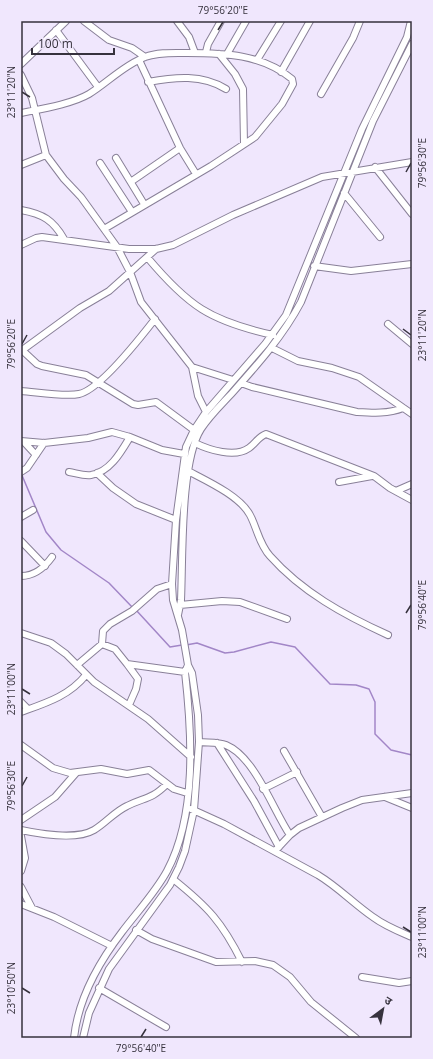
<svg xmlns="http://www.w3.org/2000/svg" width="433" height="1059" font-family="'Open Sans','Noto Sans Devanagari',sans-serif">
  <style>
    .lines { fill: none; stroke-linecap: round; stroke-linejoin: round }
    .stream { stroke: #a286c7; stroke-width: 1.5 }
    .minor-casing { stroke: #898098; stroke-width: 8 }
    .minor { stroke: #fff; stroke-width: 6 }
    .ticks { fill: none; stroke: #36323d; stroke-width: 1.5 }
    .neatline { fill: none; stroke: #36323d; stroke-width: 1.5 }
    .ticks-label { font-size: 10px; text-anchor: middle; fill: #36323d }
  </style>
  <rect width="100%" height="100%" fill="#f0e7fd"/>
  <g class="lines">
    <path class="stream" d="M21 473 46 532 61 550 109 583 133 608
      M136 610 170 647 182 645
      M186 645 197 643 225 653 234 652 271 642 295 647 330 684 356 685 369 689 375 702V734L391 750 412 755"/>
    <g class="minor-casing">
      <path id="minor" d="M84 21 109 40 132 48 145 57
        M177 21 189 37 195 53
        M56 30 98 87
        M206 52 208 44 221 21
        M219 54 235 74 243 89 244 144
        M227 54 246 21
        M139 60 180 148 196 174
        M257 60 281 21
        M21 64 66 21
        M281 72 310 21
        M21 75 32 98 46 155 64 179 81 197 117 247 130 272 141 302 192 367 233 380
        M148 82C175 77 202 74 226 89
        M321 94 353 38 360 21
        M21 113C41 109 72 104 89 94 107 83 124 65 145 57 158 52 174 53 187 53 224 53 262 54 292 79L293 84 282 104 255 137 211 166 104 229
        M116 158 144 204
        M100 163 132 212
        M21 165 46 155
        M375 167 412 214
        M132 181 180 148
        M344 193 380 237
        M21 210C43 214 53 220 64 239
        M21 245 36 238 42 237 129 249H156L173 245 233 215 322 177 412 162
        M147 257C188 306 210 321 273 335
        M314 266 351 271 412 264
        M388 324 412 344
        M272 348 298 361 332 368 359 377 412 414
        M21 351 80 308 109 291 156 249
        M23 351 37 364 42 366 86 375 133 404 138 405 156 402 194 430
        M192 367 198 396 206 412
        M241 383 252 387 357 412C373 413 388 414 403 408
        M21 391C36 392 65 397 79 394 100 390 141 337 155 319
        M21 441 44 443 88 438 112 432 130 437 162 450 184 454
        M24 442 36 455
        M195 443C209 450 235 458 249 448 256 443 258 437 266 434L374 476 390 488 412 500
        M188 471C207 481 240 496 250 515 257 528 259 544 270 556 302 592 344 615 388 635
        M21 472 27 468 44 443
        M69 472C76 473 83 476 91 475 110 472 121 452 130 437
        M97 473 113 488 136 504 176 520
        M339 482 372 476
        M396 491 412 484
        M21 517 33 510
        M21 541 45 566
        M21 576C35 576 44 568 52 557
        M180 605 222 601 240 602 287 619
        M178 615 181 600C183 558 180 462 201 429 210 415 222 404 233 392 258 364 283 336 301 302L373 121 412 44
        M21 633 51 643 66 654 94 682 148 719 191 757
        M102 644 103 631 110 624 132 611 157 589 172 584
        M127 664 138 679 136 689 129 705
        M77 665 102 644 115 649 127 664 185 672
        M21 702 28 709
        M21 712C46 703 69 696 86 675
        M199 742C208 743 218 742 226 745 255 757 273 810 290 835
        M217 743 254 801 279 847
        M21 745 53 768 70 773 101 769 127 774 149 770 174 789 187 793
        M284 751 322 817
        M263 789 297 772
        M385 797 412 808
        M191 809 224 824 318 875C338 887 354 904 373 917 385 926 398 931 412 937
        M21 820 55 797 76 773
        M21 830C40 834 77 840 94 830 106 823 114 812 127 806 145 797 151 800 167 784
        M21 836 25 858 21 871
        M275 851 290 835 299 828 342 808 362 800 412 793
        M173 879C208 907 222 922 242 962
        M21 887 32 908
        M21 904 54 917 112 946
        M136 930 152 939 216 962 255 961 273 965 290 977 311 1002 356 1038
        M362 977 399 983 412 981
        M99 988 166 1027
        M74 1038C78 1000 99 962 122 932 137 912 155 893 167 871 197 815 192 734 185 672L188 665
        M83 1038 89 1013 109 969 170 885 179 867 185 851 194 810 199 742 198 715 192 673 188 665 182 630 173 600 172 584 176 520 186 447 194 430 206 412 265 344 286 315 362 129 407 37 411 21"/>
    </g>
    <use href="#minor" class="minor"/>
  </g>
  <path class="ticks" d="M218 30 223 22M22 92 30 97M406 172 411 163M403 329 411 335M22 344 27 335M406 613 411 605M22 689 30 694M22 786 27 777M403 927 411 932M22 988 30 993M141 1037 146 1029"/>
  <rect width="433" height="1059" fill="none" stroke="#f0e7fd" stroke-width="44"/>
  <g transform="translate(383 1009) rotate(32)" stroke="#f0e7fd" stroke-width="3" paint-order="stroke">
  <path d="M0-3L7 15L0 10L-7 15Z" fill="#36323d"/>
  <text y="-6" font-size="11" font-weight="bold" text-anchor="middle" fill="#36323d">उ</text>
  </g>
  <path d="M32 48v6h82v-6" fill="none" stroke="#36323d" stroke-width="2"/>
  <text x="38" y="48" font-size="12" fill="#36323d" stroke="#f0e7fd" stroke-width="3" paint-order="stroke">100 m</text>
  <rect x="22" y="22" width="389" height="1015" class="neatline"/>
  <g class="ticks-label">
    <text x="223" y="14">79°56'20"E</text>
    <text transform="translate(11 92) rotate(-90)" y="4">23°11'20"N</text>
    <text transform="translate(422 163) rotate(-90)" y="4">79°56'30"E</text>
    <text transform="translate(422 335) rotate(-90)" y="4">23°11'20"N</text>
    <text transform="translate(11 344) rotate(-90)" y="4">79°56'20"E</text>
    <text transform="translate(422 605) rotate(-90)" y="4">79°56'40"E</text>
    <text transform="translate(11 689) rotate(-90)" y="4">23°11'00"N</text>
    <text transform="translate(11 786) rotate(-90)" y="4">79°56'30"E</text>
    <text transform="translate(422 932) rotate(-90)" y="4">23°11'00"N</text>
    <text transform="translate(11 988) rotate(-90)" y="4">23°10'50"N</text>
    <text x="141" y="1052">79°56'40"E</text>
  </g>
</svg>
